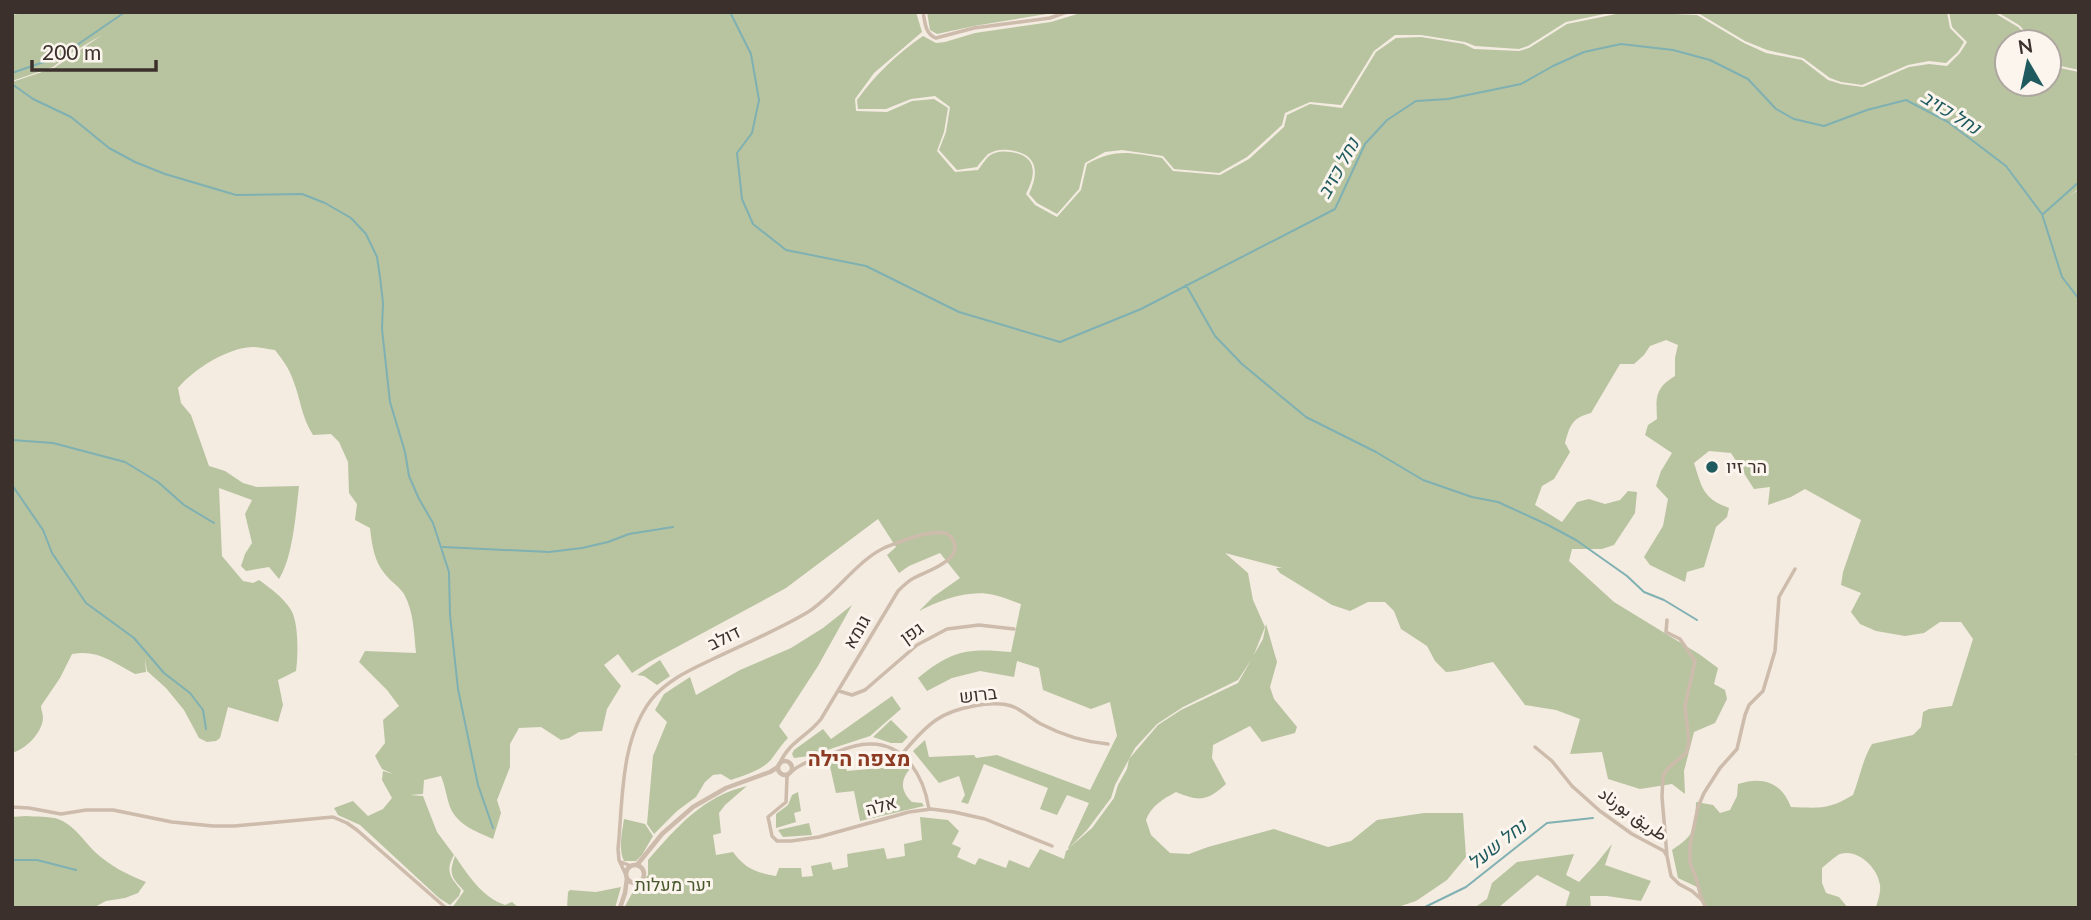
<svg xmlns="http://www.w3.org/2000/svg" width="2091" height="920" font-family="Lato,Vazirmatn,Heebo,sans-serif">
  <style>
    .green { fill: #b8c4a0 }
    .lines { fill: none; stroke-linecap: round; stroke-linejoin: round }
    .stream { stroke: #7fb0b2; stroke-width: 2 }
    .minor { stroke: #cdbbac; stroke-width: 3.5 }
    .tertiary { stroke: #cdbbac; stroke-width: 4.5 }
    .poi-dot { fill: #1f5a5e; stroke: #fbf5ee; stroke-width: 2.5 }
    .labels { text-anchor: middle; stroke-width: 6; stroke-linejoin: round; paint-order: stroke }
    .poi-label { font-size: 18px; fill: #3b302b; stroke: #fbf5ee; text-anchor: start }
    .street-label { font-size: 18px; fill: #3b302b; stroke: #fbf5ee }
    .park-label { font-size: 18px; fill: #4a5a2e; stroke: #fbf5ee }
    .water-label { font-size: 19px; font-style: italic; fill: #1f5a5e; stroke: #fbf5ee }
    .quarter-label { font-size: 21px; font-weight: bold; fill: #8c3b22; stroke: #fbf5ee }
  </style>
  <rect width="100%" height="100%" fill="#f4ebe1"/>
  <path class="green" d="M29 12H916L922 32 874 73 855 99 856 111 887 112 912 101 934 99 948 108 944 132 937 151 955 172 978 170C981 166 985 160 989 156 996 151 1003 151 1011 152 1038 156 1036 175 1026 194L1035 205 1057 217 1081 190 1087 164C1117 148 1130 153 1162 158L1173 171 1220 175 1249 159 1284 127 1287 115 1310 104 1342 108 1376 52 1396 38 1421 37 1464 44 1474 49 1519 51 1529 48 1567 24 1626 12 1697 15 1744 43 1766 53 1802 60 1828 80 1841 84 1863 87 1909 67 1929 64 1947 66 1960 53 1967 42 1952 27 1949 12H1993L2018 27 2033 42H2007V84H2049V56L2060 68 2079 72V188L2070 196 2079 189V755L2075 754 2079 756V908H1871L1876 907C1878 901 1881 891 1880 885 1878 868 1858 848 1840 854 1834 857 1827 864 1822 868V883L1826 893 1839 897 1848 908H1705L1699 897 1697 887 1678 878 1672 850C1696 834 1695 829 1696 802L1713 805 1720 813 1730 810 1737 796 1738 784C1763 776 1781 782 1791 807 1819 808 1828 810 1853 795 1860 777 1862 761 1872 744L1913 735 1921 727 1923 712 1929 709 1952 706 1973 639 1961 622H1940L1924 633 1905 636 1876 631 1860 624 1851 612 1861 593 1841 585 1843 572 1861 520 1805 489 1791 497 1768 505 1770 487 1754 489 1731 453 1709 451 1694 463C1702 487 1702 498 1729 508L1727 517 1716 527 1704 567 1687 572 1685 582 1650 565 1644 557 1663 526 1668 499 1656 486 1661 471 1672 453 1645 435 1648 425 1657 419C1656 397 1655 388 1675 376V358L1678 345 1666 340 1650 346 1644 355 1634 364H1620L1591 413C1572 418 1570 425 1565 443L1570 452 1554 479 1542 486 1535 505 1562 522 1577 502 1589 499 1605 504 1620 500 1628 491 1637 492 1635 513 1614 545 1602 549H1572L1569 561 1614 602 1699 654 1718 668 1714 684 1725 690 1727 699 1715 723 1694 732 1684 771 1685 794 1672 784 1640 789 1608 779 1602 752 1570 754 1580 719 1556 710 1525 705 1493 662C1477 665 1462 671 1446 672L1435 661 1427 646 1401 629 1394 611 1385 602H1368L1350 611 1332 605 1280 573 1276 568H1282L1225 553 1248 573 1253 600 1265 627 1253 657 1238 680 1183 707 1157 724 1135 748 1115 785 1111 798 1087 830 1069 848 1092 828 1114 798 1118 785 1127 769 1129 759 1158 725 1181 710 1238 683 1263 639 1266 624 1277 662 1270 687 1274 699 1297 727 1295 733 1262 742 1250 726 1213 745 1212 758 1226 784C1207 801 1200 802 1176 792 1163 799 1151 806 1146 820L1151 835 1170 853 1189 854 1208 847 1274 829 1328 847 1351 841 1377 820 1424 813H1463L1466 857 1447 880 1416 901 1395 908 1261 906 1250 908H624L635 888 648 875V860C676 828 703 796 747 786L725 805 719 813 721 833 713 835 716 855 733 852C744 868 757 873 776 876L779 868H801L802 877 813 876 811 866 831 862 833 870 848 867 847 854 884 848 887 859 905 856 904 844 922 840 920 817 948 820 959 831 952 844 961 848 957 857 975 865 979 858 1006 868 1009 860 1029 868 1040 849 1064 859 1066 851 1069 849 1068 848 1089 803 1067 795 1057 815 1040 809 1048 788 984 764 968 804 961 802 965 795 959 776 939 783 913 751 925 740 929 757 974 755 976 758 997 755 1090 790 1117 736 1110 702 1091 709 1043 690 1039 668 1017 661 1014 677 980 671 952 678 927 691 918 678C952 650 968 648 1011 652L1021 604C1012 601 1003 597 994 595 970 589 940 600 919 611L933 597 960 578 940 553 909 566 899 573 887 555 896 547 878 519 786 588 649 662 632 673 618 654 604 665 621 686 607 709 602 731 579 732 569 738 561 740 541 727 519 728 510 744V767L497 800 501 813 493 839C475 831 455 824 449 804 446 794 445 786 441 776L424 780 423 794 410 795 423 796 437 832 454 855C445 871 450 877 461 890L459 896 450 905 439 898 360 825 338 815 334 808 353 801 368 816 383 809 392 798 382 780 383 771 393 774 382 769 375 756 385 743 383 720 399 706 387 690 359 662 365 651 416 653C414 634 414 612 404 594 399 586 391 582 385 574 374 561 372 545 370 528L355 520 357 504 349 493 348 462 339 442 331 434 313 435C301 416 301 400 293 380 289 368 282 359 275 350 267 349 259 347 252 347 227 348 194 369 178 388L181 403 191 415 209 466 225 471 243 483 257 487 299 486C296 512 293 557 279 579L269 567 246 571 241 566 245 554 252 543 245 514 252 500 219 488 222 556 243 581 253 583 259 580C270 588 284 598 291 610 299 623 298 657 296 671L278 680 283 705 278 722 228 707 220 738 216 741 207 742 199 738 184 710 166 688 147 671 145 659 146 672 135 674C113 662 97 649 72 654L60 678 41 706C41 710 43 714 43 718 42 733 26 749 12 753V571H14L12 569V82L54 68 102 35 68 55 53 67 12 81V15Z
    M927 12H1059L974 26 937 34 930 30Z
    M1084 12 1111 13 1614 12 1566 22 1528 46 1519 49 1475 46 1465 42 1421 35H1395L1374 51 1341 105 1310 102 1285 113 1282 125 1247 157 1219 173 1174 169 1163 156 1122 150 1105 152 1085 163 1079 189 1057 214 1037 203 1029 194C1040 171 1037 153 1009 150 1002 149 994 150 988 154 984 158 980 163 977 167L957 170 939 150 946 132 950 107 935 96 911 99 886 109H858L857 100C876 74 897 54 923 36L936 43 945 42 975 33 1051 22Z
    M1680 12H1947L1950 28 1964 42 1958 52 1946 63 1929 61 1908 65 1862 85 1841 82 1830 78 1803 58 1767 50 1745 41 1698 13Z
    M1997 12H2079V70L2061 66 2049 53V42H2036L2019 25Z
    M852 605 818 666 779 726 788 738C782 744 778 750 773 757 764 770 745 775 731 780L721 774 713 775 705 782 696 797 677 811 654 834 647 824 653 756 667 722 655 710 664 694 690 677 696 695 740 670 791 648 823 628Z
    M660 660 670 676 657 685 644 676 637 675Z
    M892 696 901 709 870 736 809 756 794 758 792 754 794 750 823 729 831 739Z
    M891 720 908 737 902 743H891L873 737Z
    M893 752 907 764 909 770C900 781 901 792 912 802L922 803 924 806 860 821 854 791 836 793 828 758 842 754 847 771 891 767Z
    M798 792 801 811 794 813 796 822 776 828V814L788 805 792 795Z
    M26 816C36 817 49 816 58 819 73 824 84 841 95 852 110 866 128 875 146 882L138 893 125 898 106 901 93 908H12V817Z
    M624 819 645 824 653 836 642 855 636 861H624C618 848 622 833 624 819Z
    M809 823 812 835 783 837 778 830Z
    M1612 844 1605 865 1651 881 1641 901 1607 896H1590L1591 908H1565L1570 892 1537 875 1498 908H1474L1487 899 1492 883 1517 862 1574 854 1566 875 1579 882 1596 864Z
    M455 856C468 875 482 897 505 905L512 902 519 908H452L464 891C452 877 448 875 455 856Z
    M621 887 615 908H567L568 892 570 890 596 892Z"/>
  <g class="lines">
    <path class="stream" d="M730 12 751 54 759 100 752 133 737 153 742 199 753 224 786 250 866 266 959 312 1060 342 1141 309 1335 209 1365 144 1387 120 1416 101 1448 99 1521 84 1553 66 1584 52 1621 44 1673 50 1710 60 1748 79 1776 109 1794 119 1824 126 1867 110 1906 100 1948 122 2006 166 2042 214 2062 277 2079 299
      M12 73 61 56 125 12
      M12 84 33 99 71 117 109 148 135 162 165 174 236 195 302 194 325 203 351 218 366 234 377 257 380 277 383 303 382 329 390 402 405 452 409 476 419 499 433 523 449 572 450 615 458 689 478 785 493 828
      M2043 214 2079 182
      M1186 285 1215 336 1242 364 1306 417 1376 452 1423 480 1472 497 1498 502 1548 525 1576 540 1627 576 1644 592 1664 600 1697 620
      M12 440 53 443 125 462 158 482 184 505 214 523
      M12 485 43 530 52 553 86 603 134 638 164 673 190 693 203 710 206 729
      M443 547 549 552 582 548 608 542 629 534 673 527
      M12 860H37L76 870
      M1423 908 1466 887 1547 823 1593 818"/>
    <path class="minor" d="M923 12C925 22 925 34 936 38L974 28 1050 18 1067 12
      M1667 620 1666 632 1680 639 1695 661 1685 706 1689 743 1686 753 1668 768 1663 776 1662 797 1667 856
      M839 691 852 695 865 690 917 645 947 629 979 625 1014 629
      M1535 747 1552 761 1572 786 1600 811 1632 834 1664 851 1667 856 1671 876 1679 884 1692 891 1702 900 1706 908
      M902 754C912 742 923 729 936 720 953 708 993 699 1014 707 1023 711 1032 719 1041 724 1062 735 1084 742 1108 744
      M791 772C802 762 817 759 831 754 842 750 855 744 868 744 905 742 924 777 929 809
      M789 773 787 777 786 802 768 817 772 836 777 841H791L819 837 909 812 931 809 954 812 985 819 1052 846
      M12 807 29 808 61 814 86 810H113L172 822 213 826H234L333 817 347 823 357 830 446 908
      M621 862 631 866
      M626 875 619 860 618 849C623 800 620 741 651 700 667 680 690 670 713 659 744 644 778 630 808 612 836 594 857 560 886 547 899 542 942 524 951 537 968 559 927 571 914 578 908 581 903 586 898 591L821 719C807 737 788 742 779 765
      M1702 900 1696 878 1690 863V845L1698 807 1704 793 1720 768 1737 749 1745 715 1749 705 1763 691 1775 651 1779 597 1795 569"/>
    <path class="tertiary" d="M778 768a7 7 0 1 1 14 0a7 7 0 1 1-14 0Z
      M626 874a9 9 0 1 1 18 0a9 9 0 1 1-18 0Z
      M637 865 662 834 693 807 726 788 770 772 778 767
      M620 908 625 893 627 878"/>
  </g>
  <circle class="poi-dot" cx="1712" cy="467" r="7"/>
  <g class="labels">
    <g class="poi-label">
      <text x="1726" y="473">הר זיו</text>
    </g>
    <g class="street-label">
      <text transform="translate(857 632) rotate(-60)" y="6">גומא</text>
      <text transform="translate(912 633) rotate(-35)" y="6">גפן</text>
      <text transform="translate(724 638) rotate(-26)" y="6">דולב</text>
      <text transform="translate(978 695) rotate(-7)" y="6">ברוש</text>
      <text transform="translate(881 806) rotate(-16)" y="6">אלה</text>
      <text transform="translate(1633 814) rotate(35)" y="6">طريق بورناد</text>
    </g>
    <g class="park-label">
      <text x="673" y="891">יער מעלות</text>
    </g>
    <g class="water-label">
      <text transform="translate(1951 112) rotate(32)" y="7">נחל כזיב</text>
      <text transform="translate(1338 168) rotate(-61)" y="7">נחל כזיב</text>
      <text transform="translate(1497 844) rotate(-38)" y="7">נחל שעל</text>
    </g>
    <g class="quarter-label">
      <text x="859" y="766">מצפה הילה</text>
    </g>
  </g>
  <rect width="2091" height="920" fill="none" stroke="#3b302b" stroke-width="28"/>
  <g transform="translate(2028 63) rotate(351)"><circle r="33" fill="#fbf5ee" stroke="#aea6a0" stroke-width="2"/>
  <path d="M0-5L12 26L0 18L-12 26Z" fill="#1f5a5e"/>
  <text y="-10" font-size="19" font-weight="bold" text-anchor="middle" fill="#3b302b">N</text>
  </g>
  <path d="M32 60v10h124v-10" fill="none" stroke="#3b302b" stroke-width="3.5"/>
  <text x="42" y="60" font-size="21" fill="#3b302b" stroke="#fbf5ee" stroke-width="5" paint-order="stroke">200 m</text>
</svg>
